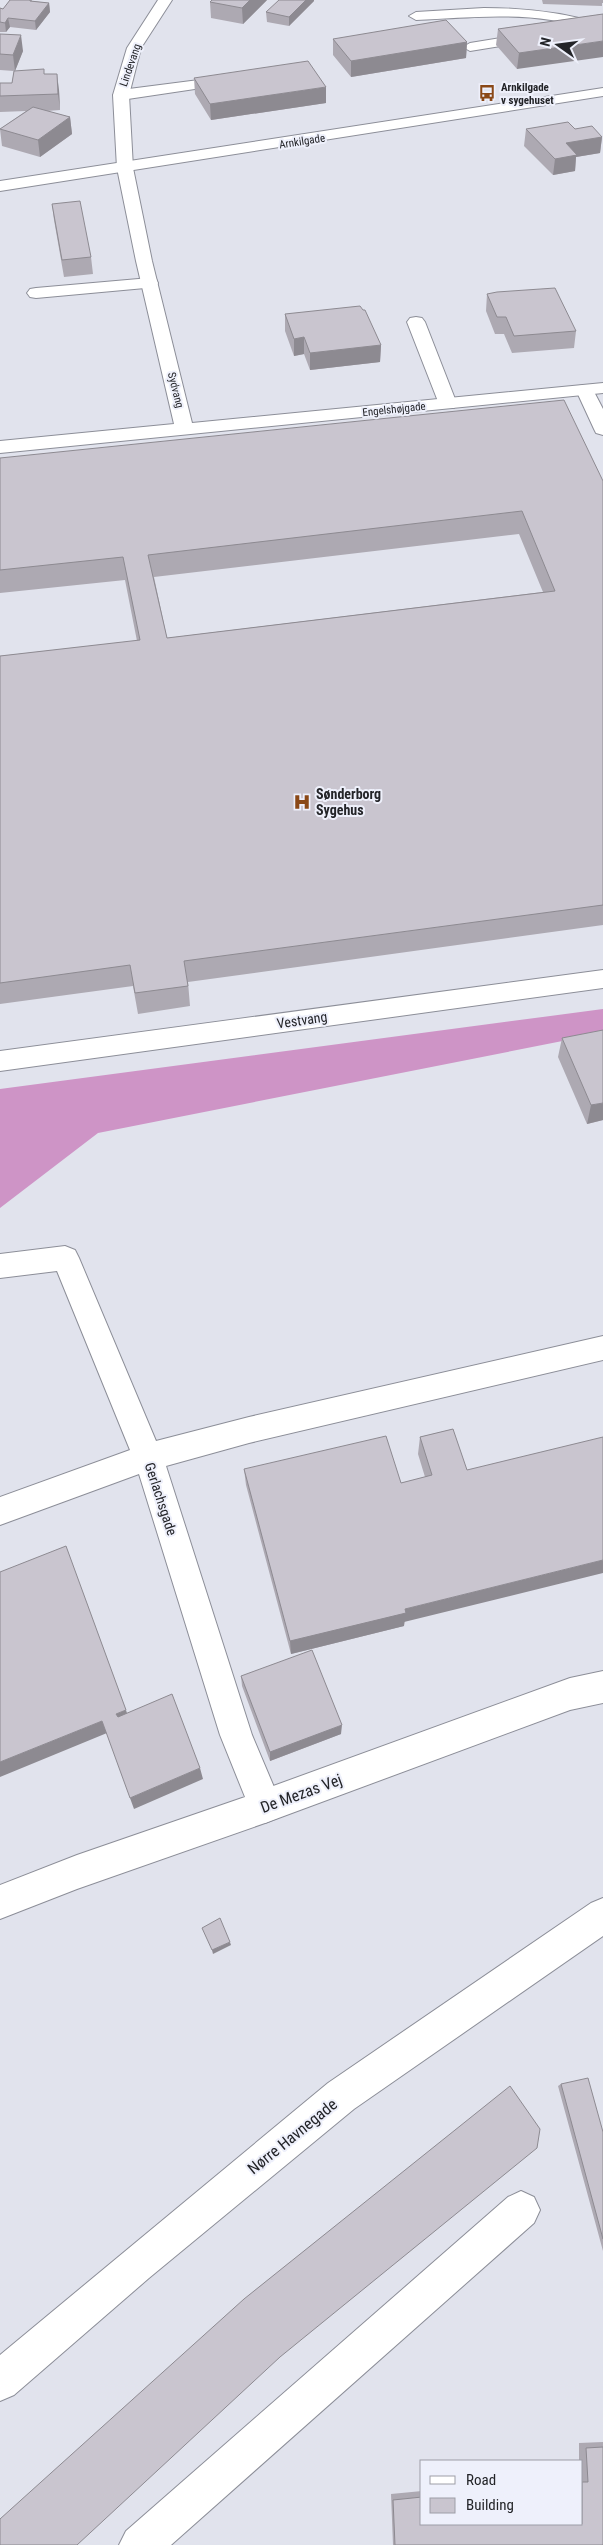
<svg xmlns="http://www.w3.org/2000/svg" width="603" height="2545" font-family="'Roboto Condensed',sans-serif">
  <style>
    .forest { fill: #ce94c6 }
    .lines { fill: none; stroke-linecap: round; stroke-linejoin: round }
    .lane-casing { stroke: #8c8e98; stroke-width: 2 }
    .street-casing { stroke: #8c8e98; stroke-width: 2 }
    .secondary-casing { stroke: #8c8e98; stroke-width: 2 }
    .lane { fill: #fff; fill-rule: evenodd }
    .street { fill: #fff; fill-rule: evenodd }
    .secondary { fill: #fff; fill-rule: evenodd }
    .wall { fill: #ada9b2; fill-rule: evenodd }
    .shaded-wall { fill: #8d8a91 }
    .building { fill: #c9c5cf; stroke: #8d8a91; fill-rule: evenodd }
    .labels { text-anchor: middle; stroke-width: 4; stroke-linejoin: round; paint-order: stroke }
    .far-street-label { font-size: 11px; fill: #232428; stroke: #eef0fb }
    .far-poi-label { font-size: 11px; font-weight: bold; fill: #232428; stroke: #eef0fb; text-anchor: start }
    .poi-label { font-size: 14px; font-weight: bold; fill: #232428; stroke: #eef0fb; text-anchor: start }
    .street-label { font-size: 14px; fill: #232428; stroke: #eef0fb }
    .near-street-label { font-size: 16px; fill: #232428; stroke: #eef0fb }
  </style>
  <rect width="100%" height="100%" fill="#e1e3ed"/>
  <path class="forest" d="M603 1009V1033L98 1133 0 1208V1089Z"/>
  <g class="lines">
    <g class="lane-casing">
      <path id="lane" d="M484 8C525 8 562 12 601 24L603 27 596 31C581 28 567 22 551 20 506 13 461 18 416 20L409 16 416 12Z
        M532 33 539 37 537 40 470 51 463 47 470 43Z
        M230 76 235 77 237 80 235 83 121 100 113 95 121 90Z
        M150 278 156 279 158 283 156 287 36 298 30 297 27 293 30 289 36 288Z
        M416 317 422 318 425 322 457 404 454 408H442L439 404 407 322 410 318Z
        M585 385 591 386 603 409V435L596 433 594 429 576 390 579 386Z
        M65 1246 75 1250 79 1258 156 1441 249 1417 603 1336V1360L249 1443 166 1466 252 1735 282 1806 277 1818 265 1823 77 1889 0 1919V1885L77 1855 245 1797 220 1735 139 1474 0 1525V1497L130 1450 57 1271 0 1278V1254Z
        M521 2191 534 2197 540 2210 534 2223 171 2545H119L126 2531 508 2197Z"/>
    </g>
    <g class="street-casing">
      <path id="street" d="M158 0H172L141 48 129 95 133 168 152 261 192 423 603 383V393L0 453V441L174 424 136 261 117 168 113 95 127 48Z
        M603 970V988L0 1071V1051Z
        M603 1671V1703L570 1710 265 1823 253 1818 248 1806 253 1794 265 1789 570 1678Z"/>
    </g>
    <g class="secondary-casing">
      <path id="secondary" d="M603 88V96L0 191V181Z
        M603 1898V1936L354 2109 149 2278 14 2395 0 2401V2355L328 2083 591 1903Z"/>
    </g>
    <use href="#lane" class="lane"/>
    <use href="#street" class="street"/>
    <use href="#secondary" class="secondary"/>
  </g>
  <path class="wall" d="M10 0H32V1L49 3 50 12 36 30 10 27 6 32H0V8L3 9Z
    M212 0H267L243 24 211 18 210 2Z
    M542 0H603V3H602V6L543 4Z
    M314 1 289 26 267 22 266 12Z
    M603 14 517 69 496 45 498 29Z
    M0 34 23 51 15 71 45 74 59 90 60 110 47 111 70 117 72 134 40 157 2 146 0 129 26 111 0 112V83H12L14 71 0 70Z
    M333 39 467 42 466 58 351 77 333 55Z
    M194 78 326 103 211 120 195 94Z
    M526 129H575L602 137 600 153 576 157 575 171 553 175 524 146Z
    M52 204 91 257 93 274 64 277 54 220Z
    M487 294 576 331 574 348 512 353 504 334H495L486 311Z
    M285 314 381 345 380 362 310 370 304 354 294 356 285 331Z
    M0 458 603 481V925L188 982 190 1006 138 1014 133 986 0 1004V656L137 641 125 580 0 593ZM519 534 543 592 167 638 154 577Z
    M562 1038 603 1120 587 1124 558 1057Z
    M453 1429 404 1626 291 1654 246 1485 244 1469 401 1483 425 1477 418 1454 420 1437Z
    M241 1676 341 1734 270 1761 242 1686Z
    M561 2084 603 2132V2251L558 2086Z
    M603 2442V2545H393L391 2494 422 2491V2524H582V2461H579V2443Z"/>
  <path class="shaded-wall" d="M250 0H267L243 24 242 8Z
    M306 0H314V1L289 26V17Z
    M49 3 50 12 36 30 35 21Z
    M8 18 10 27 6 32 5 23Z
    M21 35 23 51 15 71 13 55Z
    M603 41V57L517 69 519 53Z
    M467 42 466 58 351 77V61Z
    M57 74 59 90 60 110 58 94Z
    M326 87V103L211 120 210 104Z
    M70 117 72 134 40 157 38 140Z
    M602 137 600 153 576 157 575 171 553 175 555 159 566 143Z
    M304 337V354L294 356V339Z
    M381 345 380 362 310 370V353Z
    M603 1103V1120L587 1124 591 1105Z
    M603 1560V1573L404 1622V1626L291 1654 290 1641 405 1609Z
    M126 1710 130 1723 120 1726 116 1714Z
    M102 1721 107 1733 0 1777V1762Z
    M342 1725 341 1734 270 1761V1752Z
    M200 1768 203 1779 134 1809 130 1798Z
    M230 1942 231 1945 213 1954 212 1950Z"/>
  <path class="building" d="M10 0H30V1L49 3 35 21 8 18 5 23 0 22V8L3 9Z
    M212 0H250L242 8 210 2Z
    M279 0H306L289 17 266 12Z
    M603 14V41L519 53 498 29Z
    M446 20 467 42 351 61 333 39Z
    M0 34 21 35 13 55 0 54Z
    M308 61 326 87 210 104 194 78Z
    M44 69V74H57L58 94 0 96V83H12L14 71Z
    M33 107 70 117 38 140 0 129Z
    M568 122 575 129 592 126 602 137 566 143 577 155 555 159 526 129Z
    M80 201 91 257 62 260 52 204Z
    M555 288 576 331 514 336 506 317H497L487 294 497 292Z
    M360 306 363 310H365L381 345 310 353 304 337 294 339 285 314Z
    M564 400 603 481V905L184 961 188 986 135 993 130 965 0 983V656L140 640 123 557 0 570V458ZM522 511 555 591 167 638 148 555Z
    M603 1030V1103L591 1105 562 1038Z
    M453 1429 467 1470 603 1437V1560L405 1609 406 1613 290 1641 244 1469 386 1436 401 1483 432 1475 420 1437Z
    M66 1546 126 1710 116 1714 118 1717 172 1694 200 1768 130 1798 102 1721 0 1762V1572Z
    M312 1650 342 1725 270 1752 241 1676Z
    M220 1918 230 1942 212 1950 202 1928Z
    M588 2078 603 2132V2239L561 2084Z
    M510 2086 540 2129 537 2148 280 2357 77 2545H0V2519L244 2299Z
    M603 2447V2545H395L393 2500 422 2497V2524H582V2482H588L586 2448Z"/>
  <defs>
    <g id="bus-bare" transform="scale(1.35)"><path d="M-5-6H5V4H4V6H2V4H-2V6H-4V4H-5ZM-3.5-4V0h7V-4ZM-3.5 1.2v1.5H-2V1.2ZM2 1.2v1.5H3.5V1.2Z" fill="#8a4817" stroke="#eef0fb" stroke-width="2.5" paint-order="stroke"/></g>
    <g id="hospital-bare" transform="scale(1.35)"><path d="M-5-5h3v3.5h4V-5h3V5h-3V1.5h-4V5h-3Z" fill="#8a4817" stroke="#eef0fb" stroke-width="2.5" paint-order="stroke"/></g>
  </defs>
  <g fill-rule="evenodd">
    <use href="#bus-bare" x="487" y="93"/>
    <use href="#hospital-bare" x="302" y="802"/>
  </g>
  <g class="labels">
    <g class="far-street-label">
      <text transform="translate(130 65) rotate(-71)" y="4">Lindevang</text>
      <text transform="translate(302 141) rotate(-9)" y="4">Arnkilgade</text>
      <text transform="translate(176 390) rotate(76)" y="4">Sydvang</text>
      <text transform="translate(394 409) rotate(-6)" y="4">Engelshøjgade</text>
    </g>
    <g class="far-poi-label">
      <text x="501" y="91">Arnkilgade<tspan x="501" dy="13">v sygehuset</tspan></text>
    </g>
    <g class="poi-label">
      <text x="316" y="799">Sønderborg<tspan x="316" dy="16">Sygehus</tspan></text>
    </g>
    <g class="street-label">
      <text transform="translate(302 1020) rotate(-8)" y="5">Vestvang</text>
      <text transform="translate(161 1499) rotate(72)" y="5">Gerlachsgade</text>
    </g>
    <g class="near-street-label">
      <text transform="translate(301 1793) rotate(-20)" y="6">De Mezas Vej</text>
      <text transform="translate(292 2136) rotate(-39)" y="6">Nørre Havnegade</text>
    </g>
  </g>
  <rect x="420" y="2460" width="162" height="65" fill="#eef0fb" stroke="#9d9ea7"/>
  <rect x="430" y="2476" width="25" height="8" fill="#ffffff" stroke="#9d9ea7"/>
  <text x="466" y="2485" font-size="15" fill="#232428">Road</text>
  <rect x="430" y="2498" width="25" height="15" fill="#c9c5cf" stroke="#9d9ea7"/>
  <text x="466" y="2510" font-size="15" fill="#232428">Building</text>
  <g transform="translate(558 45) rotate(284)" stroke="#eef0fb" stroke-width="4" paint-order="stroke">
  <path d="M0-4L9 19L0 12L-9 19Z" fill="#232428"/>
  <text y="-8" font-size="14" font-weight="bold" text-anchor="middle" fill="#232428">N</text>
  </g>
</svg>
